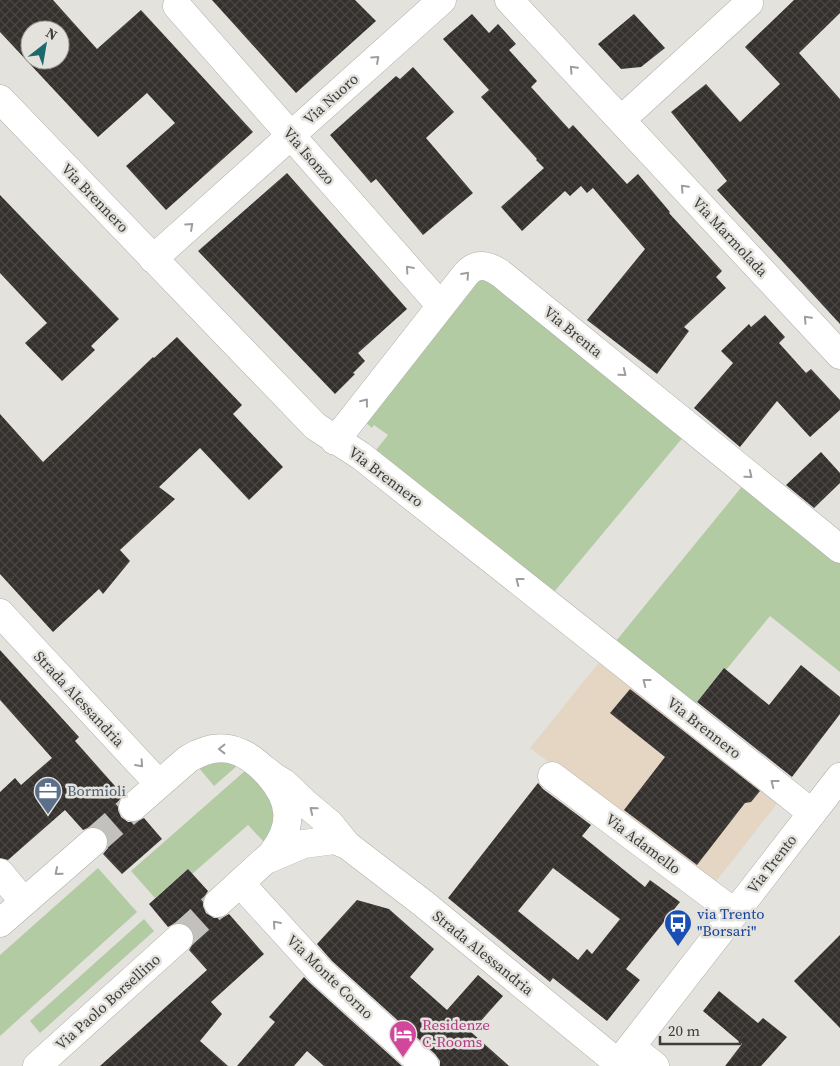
<svg xmlns="http://www.w3.org/2000/svg" width="840" height="1066" font-family="'Source Serif 4',serif">
  <style>
    .commercial { fill: #e5d5c3 }
    .grass { fill: #b2cba3 }
    .building { fill: url(#building-cross-hatch); fill-rule: evenodd }
    .lines { fill: none; stroke-linecap: round; stroke-linejoin: round }
    .minor-tunnel { stroke: #c2c1bd; stroke-width: 28; stroke-dasharray: 28 14; stroke-linecap: butt }
    .minor-casing { stroke: #b0afaa; stroke-width: 29 }
    .major-casing { stroke: #b0afaa; stroke-width: 29 }
    .minor { stroke: #fff; stroke-width: 28 }
    .major { stroke: #fff; stroke-width: 28 }
    .oneway { stroke: #9e9e9d }
    .labels { text-anchor: middle; stroke-width: 5; stroke-linejoin: round; paint-order: stroke }
    .street-label { font-size: 15px; fill: #3d3d3b; stroke: #e3e2dd }
    .service-label { font-size: 15px; fill: #4e5e75; stroke: #e3e2dd; text-anchor: start }
    .transit-label { font-size: 15px; fill: #164399; stroke: #e3e2dd; text-anchor: start }
    .hotel-label { font-size: 15px; fill: #b23c85; stroke: #e3e2dd; text-anchor: start }
  </style>
  <defs>
    <pattern id="building-cross-hatch" width="8" height="8" patternUnits="userSpaceOnUse" patternTransform="scale(1.25)"><rect width="8" height="8" fill="#34302e"/><path d="M0 0l8 8M0 8l8-8" fill="none" stroke="#4a4644"/></pattern>
  </defs>
  <rect width="100%" height="100%" fill="#e3e2dd"/>
  <path class="commercial" d="M601 660 779 801 714 884 530 748Z"/>
  <path class="grass" d="M479 279 494 282 684 436 554 592 376 450 388 435 374 425 372 428 365 422Z
    M744 484 840 562V672L770 616 726 670 723 669 695 704 616 641Z
    M220 762 238 765 214 786 199 768 209 764Z
    M246 770C265 790 288 815 264 842L248 825 192 874 188 869 155 898 131 871Z
    M98 868 137 912 0 1036V955Z
    M144 919 154 931 40 1033 30 1021Z"/>
  <path class="building" d="M0 0H53L97 49 141 10 253 132 166 210 126 166 175 123 147 93 98 137 0 32ZM30 30H60V60H30Z
    M212 0H355L376 21 296 93Z
    M794 0H840V13L799 53 840 99V324L717 190 727 181 671 112 706 84 740 122 780 84 745 47Z
    M472 14 489 33 498 24 516 44 509 50 537 81 531 87 569 129 573 125 627 184 638 174 670 212 669 213 722 271 716 277 726 288 684 327 689 331 657 374 587 320 645 249 593 188 587 193 581 186 570 196 565 191 522 231 501 207 544 168 536 160 537 159 481 97 489 90 443 39Z
    M634 14 665 48 641 67 621 69 598 44Z
    M413 67 454 112 426 138 473 193 423 235 376 179 371 183 330 135 396 76 400 79Z
    M287 173 407 309 358 353 365 361 353 373 355 374 335 394 198 251Z
    M0 195 119 319 91 346 95 350 62 381 25 343 47 323 0 273Z
    M765 315 785 337 779 343 806 373 811 369 840 400V410L810 437 777 401 740 447 694 408 733 363 721 351 749 324 751 327Z
    M177 337 242 405 233 414 283 467 249 500 200 448 159 487 175 499 120 550 130 561 103 594 99 589 53 632 0 574V414L43 462 153 357 154 358Z
    M821 452 840 473V483L814 508 786 485Z
    M0 650 79 737 75 741 123 795 118 802V810L121 817 128 822H136L144 818 162 839 122 874 103 854 108 848V839L104 831 99 827H90L83 830 65 810 8 860 0 858V792L15 778 21 785 52 758 0 700Z
    M801 665 840 697V714L792 777 697 702 724 668 769 705Z
    M630 689 760 791 751 802 745 803 697 865 624 810 665 757 610 713Z
    M538 783 543 789 591 825 582 836 645 887 650 880 680 902 626 969 640 980 607 1021 553 978 550 982 448 898ZM553 868 620 919 592 954 587 949 578 960 518 911Z
    M188 869 208 891 203 899V906L206 913 214 918H222L229 914 264 954 211 1002 222 1014 200 1041 228 1066H100L207 970 189 950 194 942V935L191 928 183 923H175L168 927 149 904Z
    M357 900 389 909 434 949 410 977 447 1010 478 975 503 996 471 1032 509 1066H440V1061L435 1054 332 961 317 944Z
    M840 935V1028L794 981Z
    M304 977 311 984 402 1066H324L307 1051 294 1066H237L275 1022 269 1017Z
    M719 991 758 1023 763 1018 787 1037 761 1066H725L742 1044 703 1011Z"/>
  <g class="lines">
    <path class="minor-tunnel" d="M93 842 133 807
      M179 938 218 903"/>
    <g class="minor-casing">
      <path id="minor" d="M509 0 840 355
        M177 6 441 306
        M0 99 315 426 361 456 812 813
        M621 120 749 3
        M153 259 442 0
        M335 441 466 274C477 262 488 265 500 273L840 549
        M0 613 159 784
        M264 769 274 777 284 783 305 803 330 824 347 845 424 904 618 1063
        M552 776 735 913
        M133 807 188 759C220 739 245 748 269 775 292 801 294 826 272 854L218 903
        M266 860 304 844 334 840 347 845
        M0 873 24 902
        M240 883 321 972 425 1066
        M0 923 93 842
        M631 1047 655 1066
        M37 1066 179 938"/>
    </g>
    <g class="major-casing">
      <path id="major" d="M616 1066 840 777"/>
    </g>
    <use href="#minor" class="minor"/>
    <use href="#major" class="major"/>
  </g>
  <defs><path id="oneway-chevron" d="M-2-3.5L2.5 0L-2 3.5" fill="none" stroke-width="1.6" stroke-linecap="round" stroke-linejoin="round" transform="scale(1.25)"/></defs>
  <g class="oneway">
    <use href="#oneway-chevron" transform="translate(376 59) rotate(-42)"/>
    <use href="#oneway-chevron" transform="translate(573 69) rotate(-133)"/>
    <use href="#oneway-chevron" transform="translate(684 188) rotate(-133)"/>
    <use href="#oneway-chevron" transform="translate(190 226) rotate(-42)"/>
    <use href="#oneway-chevron" transform="translate(409 269) rotate(-131)"/>
    <use href="#oneway-chevron" transform="translate(466 275) rotate(-48)"/>
    <use href="#oneway-chevron" transform="translate(807 319) rotate(-133)"/>
    <use href="#oneway-chevron" transform="translate(623 373) rotate(39)"/>
    <use href="#oneway-chevron" transform="translate(365 402) rotate(-52)"/>
    <use href="#oneway-chevron" transform="translate(749 475) rotate(39)"/>
    <use href="#oneway-chevron" transform="translate(519 581) rotate(-142)"/>
    <use href="#oneway-chevron" transform="translate(646 682) rotate(-142)"/>
    <use href="#oneway-chevron" transform="translate(222 749) rotate(-180)"/>
    <use href="#oneway-chevron" transform="translate(140 764) rotate(48)"/>
    <use href="#oneway-chevron" transform="translate(774 783) rotate(-142)"/>
    <use href="#oneway-chevron" transform="translate(313 810) rotate(-141)"/>
    <use href="#oneway-chevron" transform="translate(58 872) rotate(139)"/>
    <use href="#oneway-chevron" transform="translate(276 924) rotate(-131)"/>
  </g>
  <defs>
    <g id="office-pin" transform="scale(1.4375)"><path d="M0 17L-7.5 6A9.5 9.5 0 1 1 7.5 6Z" fill="#5c6f8a" stroke="#e3e2dd"/><path d="M-6-3h4V-5.5h4V-3h4V5H-6ZM-1-4.5V-3h2v-1.5ZM-6 0V1H6V0Z" fill="#fff"/></g>
    <g id="bus-pin" transform="scale(1.4375)"><path d="M0 17L-7.5 6A9.5 9.5 0 1 1 7.5 6Z" fill="#1a4fb4" stroke="#e3e2dd"/><path d="M-5-6H5V4H4V6H2V4H-2V6H-4V4H-5ZM-3.5-4V0h7V-4ZM-3.5 1.2v1.5H-2V1.2ZM2 1.2v1.5H3.5V1.2Z" fill="#fff"/></g>
    <g id="hotel-pin" transform="scale(1.4375)"><path d="M0 17L-7.5 6A9.5 9.5 0 1 1 7.5 6Z" fill="#d1479c" stroke="#e3e2dd"/><path d="M-6-4.5h1.5V1H6V5H4.5V3h-9V5H-6ZM-4 0a1.8 1.8 0 1 1 3.6 0ZM.5 0V-2.5h3Q6-2.5 6 0Z" fill="#fff"/></g>
  </defs>
  <g fill-rule="evenodd">
    <use href="#office-pin" x="48" y="791"/>
    <use href="#bus-pin" x="678" y="923"/>
    <use href="#hotel-pin" x="403" y="1034"/>
  </g>
  <g class="labels">
    <g class="street-label">
      <text transform="translate(331 99) rotate(-42)" y="5">Via Nuoro</text>
      <text transform="translate(309 156) rotate(49)" y="5">Via Isonzo</text>
      <text transform="translate(95 198) rotate(46)" y="5">Via Brennero</text>
      <text transform="translate(730 237) rotate(47)" y="5">Via Marmolada</text>
      <text transform="translate(573 332) rotate(39)" y="5">Via Brenta</text>
      <text transform="translate(386 477) rotate(37)" y="5">Via Brennero</text>
      <text transform="translate(79 699) rotate(47)" y="5">Strada Alessandria</text>
      <text transform="translate(704 728) rotate(38)" y="5">Via Brennero</text>
      <text transform="translate(643 844) rotate(37)" y="5">Via Adamello</text>
      <text transform="translate(772 864) rotate(-52)" y="5">Via Trento</text>
      <text transform="translate(483 953) rotate(39)" y="5">Strada Alessandria</text>
      <text transform="translate(330 977) rotate(44)" y="5">Via Monte Corno</text>
      <text transform="translate(108 1002) rotate(-42)" y="5">Via Paolo Borsellino</text>
    </g>
    <g class="service-label">
      <text x="67" y="796">Bormioli</text>
    </g>
    <g class="transit-label">
      <text x="697" y="919">via Trento<tspan x="697" dy="17">"Borsari"</tspan></text>
    </g>
    <g class="hotel-label">
      <text x="422" y="1030">Residenze<tspan x="422" dy="17">C-Rooms</tspan></text>
    </g>
  </g>
  <g transform="translate(45 45) rotate(31)"><circle r="24" fill="#e3e2dd" stroke="#a1a09c"/>
  <path d="M0-4L9 19L0 12L-9 19Z" fill="#1d6a6c"/>
  <text y="-8" font-size="14" font-weight="bold" text-anchor="middle" fill="#3d3d3b">N</text>
  </g>
  <path d="M660 1036v8h80v-8" fill="none" stroke="#3d3d3b" stroke-width="2.5"/>
  <text x="668" y="1036" font-size="15" fill="#3d3d3b" stroke="#e3e2dd" stroke-width="4" paint-order="stroke">20 m</text>
</svg>
